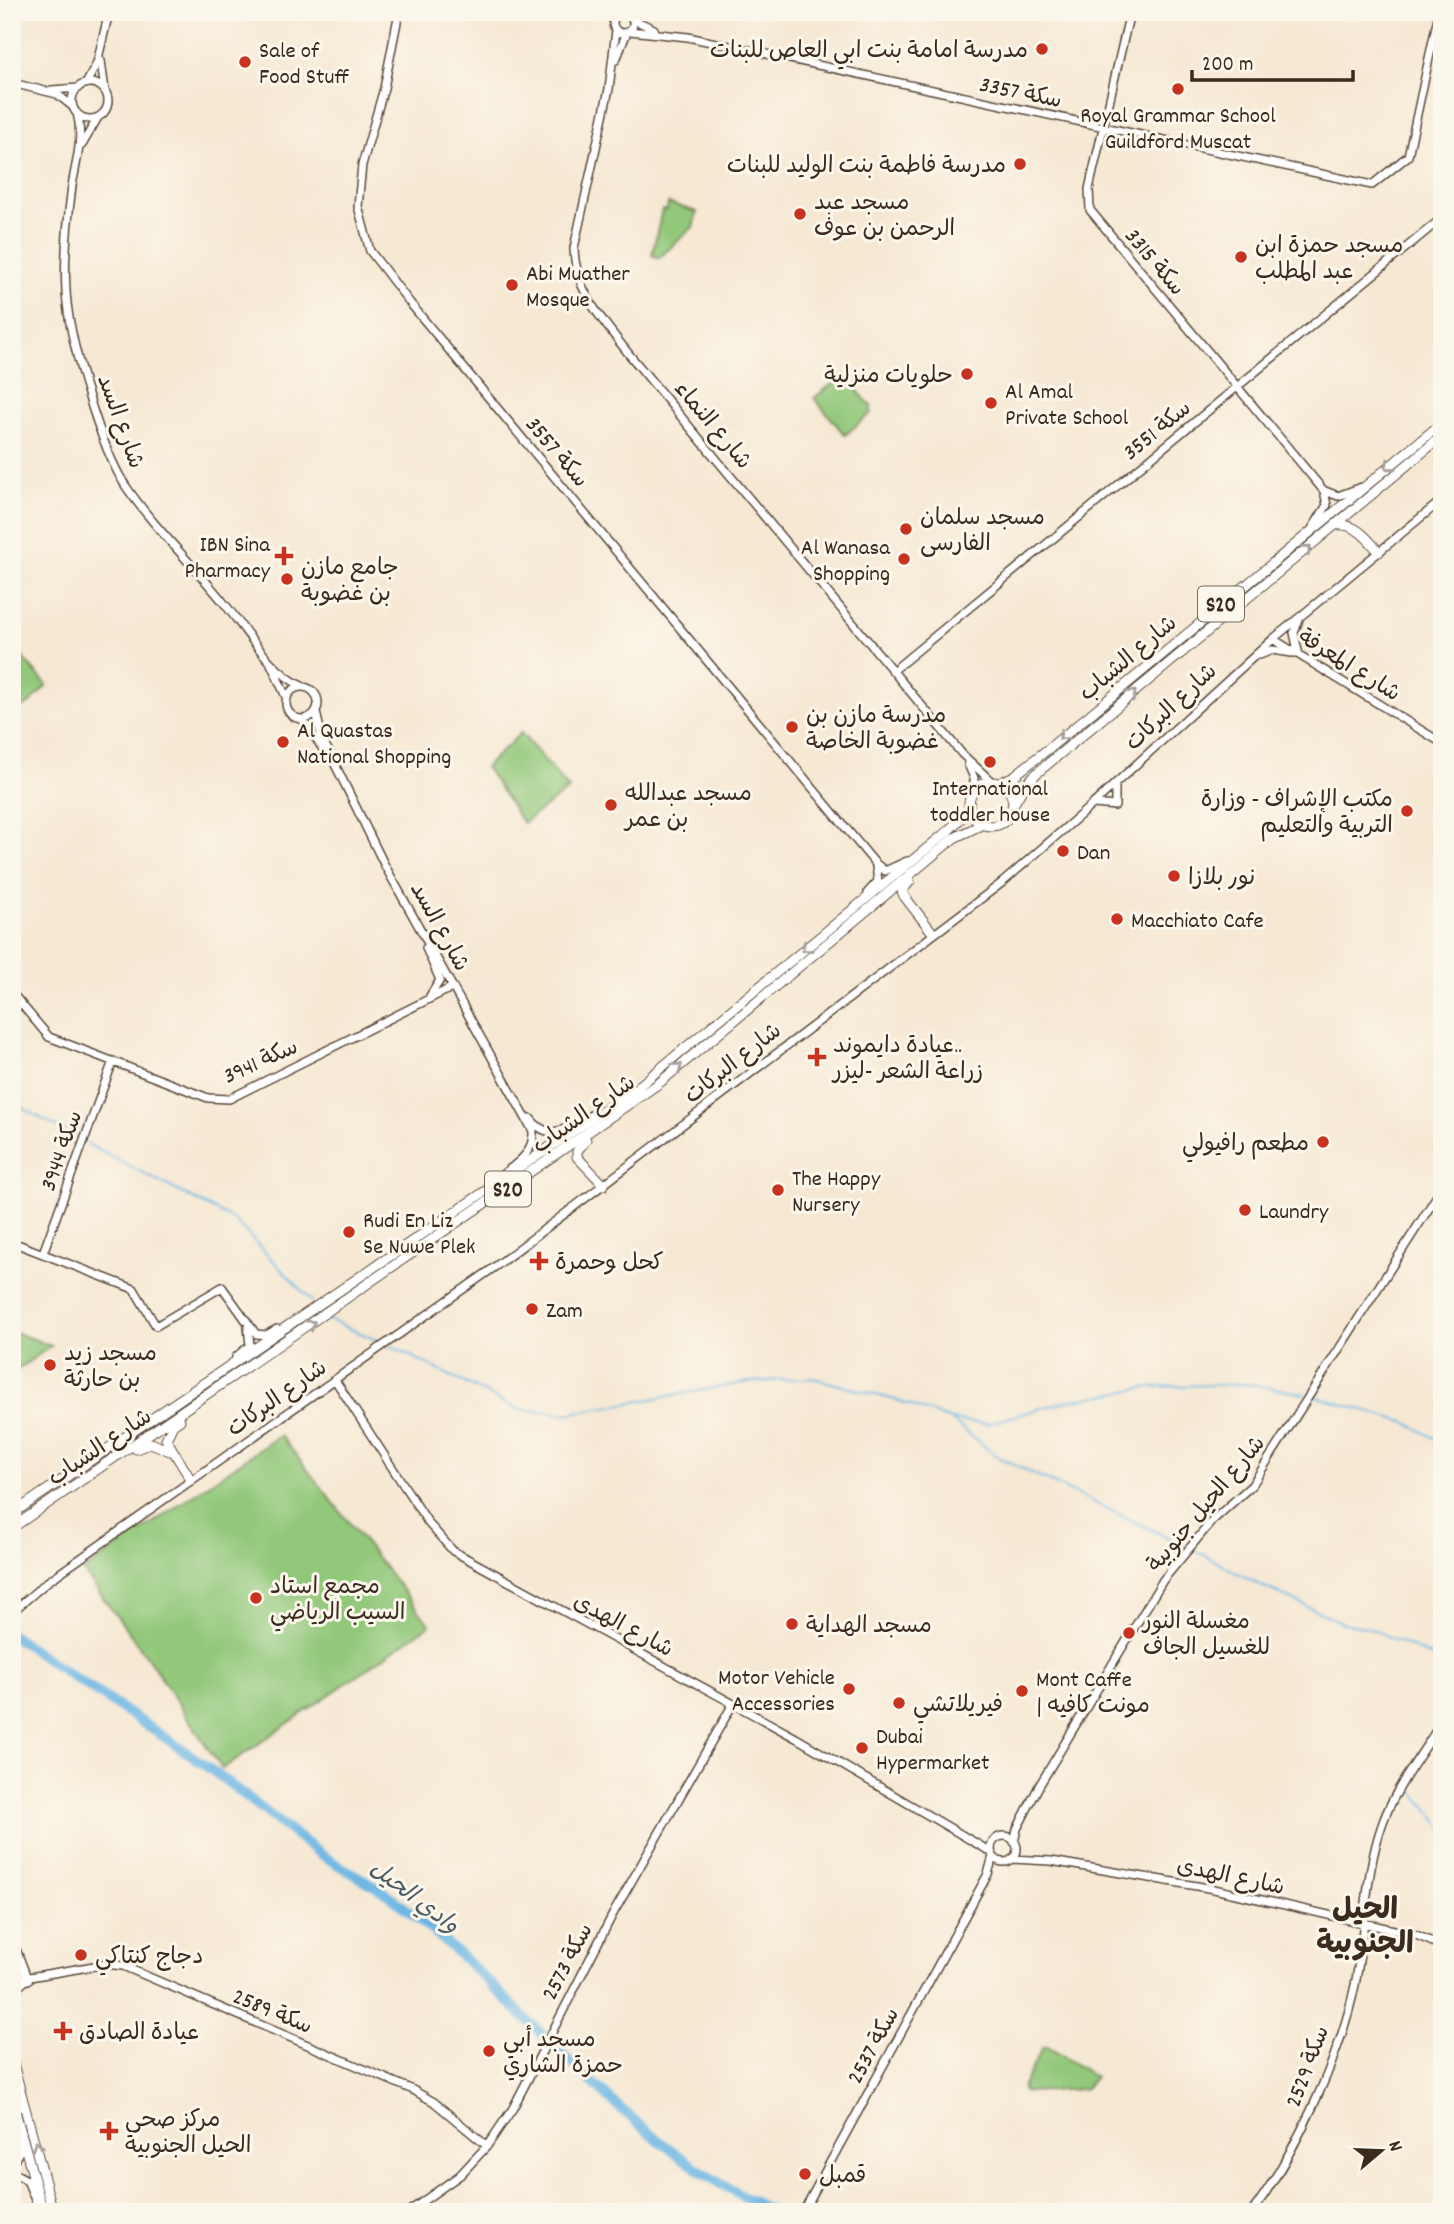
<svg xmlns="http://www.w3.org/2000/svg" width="1454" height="2224" font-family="Dekko,'Playpen Sans Arabic',sans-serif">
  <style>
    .green { fill: #92c87a; stroke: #66794c; stroke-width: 2 }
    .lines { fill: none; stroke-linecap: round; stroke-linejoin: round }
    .stream { stroke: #6cb6e4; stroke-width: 2 }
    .river { stroke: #6cb6e4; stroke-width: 10 }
    .tertiary-casing { stroke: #574639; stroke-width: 10 }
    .primary-casing { stroke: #574639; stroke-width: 11 }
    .tertiary { stroke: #fff; stroke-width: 7 }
    .primary { stroke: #fff; stroke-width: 9 }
    .oneway { stroke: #a79f9a }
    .poi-dot { fill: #c8321e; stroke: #fbf7ec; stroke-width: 2.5 }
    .labels { text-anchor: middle; stroke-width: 6; stroke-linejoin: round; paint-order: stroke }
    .shield { fill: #fbf7ec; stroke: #75685c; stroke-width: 2 }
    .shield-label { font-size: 21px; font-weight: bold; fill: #3b2a1e }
    .poi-label { font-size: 23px; fill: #3b2a1e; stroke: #fbf7ec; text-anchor: start }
    .street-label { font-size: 23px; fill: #3b2a1e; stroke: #fbf7ec }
    .water-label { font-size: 24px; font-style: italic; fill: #4c5b63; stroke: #fbf7ec }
    .district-label { font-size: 30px; font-weight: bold; fill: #3b2a1e; stroke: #fbf7ec }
  </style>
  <rect width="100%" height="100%" fill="#fbf7ec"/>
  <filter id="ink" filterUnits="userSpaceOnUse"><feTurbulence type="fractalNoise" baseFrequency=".0143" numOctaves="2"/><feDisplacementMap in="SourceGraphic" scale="14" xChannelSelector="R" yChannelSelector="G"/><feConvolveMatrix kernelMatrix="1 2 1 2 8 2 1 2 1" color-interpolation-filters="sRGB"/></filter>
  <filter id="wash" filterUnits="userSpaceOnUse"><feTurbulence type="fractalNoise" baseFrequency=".00686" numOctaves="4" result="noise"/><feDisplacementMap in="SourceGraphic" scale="28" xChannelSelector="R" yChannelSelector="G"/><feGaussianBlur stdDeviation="1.57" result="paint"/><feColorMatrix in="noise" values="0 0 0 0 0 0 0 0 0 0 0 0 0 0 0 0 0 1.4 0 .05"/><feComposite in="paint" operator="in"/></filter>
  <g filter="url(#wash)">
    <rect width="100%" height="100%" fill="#f6e8d3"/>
    <path class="green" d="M668 203 697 212 693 227 659 258 652 255 662 210H667Z
      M844 375 871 406V413L845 435 814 398Z
      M12 646 47 685 29 704 12 712Z
      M521 733 569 789 523 823 485 767Z
      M12 1331 51 1346 12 1373Z
      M280 1435 430 1625 222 1769 148 1658 83 1571Z
      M1043 2047H1048L1095 2077 1084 2089 1024 2092 1022 2088Z"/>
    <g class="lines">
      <path class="stream" d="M12 1102 82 1141
        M87 1144 234 1220 312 1301
        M327 1319 384 1343
        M389 1345 517 1409 566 1414 749 1382 813 1378 899 1401 951 1420 986 1424 1063 1402 1149 1387 1250 1384 1305 1394
        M1314 1396 1405 1422 1442 1442
        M951 1420 998 1457 1186 1546
        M1191 1548 1258 1584 1343 1623 1369 1628 1442 1661
        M1407 1784 1442 1826"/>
      <path class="river" d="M12 1635C71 1677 133 1715 192 1756 236 1787 276 1821 319 1853 342 1869 368 1880 391 1897 522 1996 621 2143 774 2212"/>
    </g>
  </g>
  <g filter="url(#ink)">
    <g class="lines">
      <g class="tertiary-casing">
        <path id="tertiary" d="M399 12 384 88 362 165 358 206 370 251 410 303 874 862 885 871 907 861
          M579 12 617 16
          M1130 12 1089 189 1090 210 1324 491 1327 505 1312 529
          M613 23a10 10 0 1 1 20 0a10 10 0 1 1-20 0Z
          M632 19 654 29
          M616 30 609 89 574 248C575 292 602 319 628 353L962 754 992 782
          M630 31 688 37 1372 185 1408 156 1439 12
          M616 60 627 32
          M101 61 105 91
          M12 83 57 94 72 106
          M72 101a18 18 0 1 1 36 0a18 18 0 1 1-36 0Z
          M86 84 97 63 109 12
          M52 90 78 88
          M77 113C84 138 76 162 72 186 67 224 63 266 67 303 72 348 101 448 125 485 154 528 192 563 224 603 246 630 271 673 304 687
          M82 145 97 119
          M1325 491 1338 496 1362 487
          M1273 639 1442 743
          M1260 655 1272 650 1292 653
          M1299 655 1294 633 1299 619
          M271 664 287 699
          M895 669 1442 218
          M286 703a16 16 0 1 1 32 0a16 16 0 1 1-32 0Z
          M316 712 322 738 385 866 533 1131C534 1152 519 1162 503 1174
          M303 720 325 752
          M968 764 974 778V790
          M1094 804 1115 806V784
          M868 892 878 881 876 866
          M426 948 440 980 430 996
          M12 993 49 1037 208 1098 229 1099 453 987
          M530 1118C549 1144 569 1127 591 1115
          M12 1242 134 1289 156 1326 222 1287 256 1334 266 1335 277 1329
          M43 1253 113 1061
          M236 1357 250 1345 248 1327
          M335 1380 429 1524 453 1551 796 1738 991 1852
          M12 1612 47 1582 492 1269 1003 882 1093 804 1273 639 1442 500
          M991 1849a13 13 0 1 1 26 0a13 13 0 1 1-26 0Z
          M1014 1842 1017 1829 1039 1786 1163 1580 1212 1521 1252 1485 1442 1188
          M1012 1859 1051 1861 1214 1889 1416 1935 1442 1946
          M12 1939 28 1980
          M12 1980 106 1964 123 1966 413 2090 434 2102 487 2146
          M12 1992 24 1982
          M12 2164 19 2152 20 2136
          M12 2172 27 2180 37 2205
          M408 2212 460 2175 487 2146 513 2108 614 1912 733 1704
          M803 2212 988 1874 993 1856
          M1252 2212C1296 2152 1340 2058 1355 1985 1366 1931 1364 1874 1383 1822 1396 1786 1422 1755 1442 1721"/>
      </g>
      <g class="primary-casing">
        <path id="primary" d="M1336 525C1355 522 1368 539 1379 552
          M969 804a22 22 0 1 1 44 0a22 22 0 1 1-44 0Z
          M998 784 1014 776 1053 745 1442 423
          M1012 807 1024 786 1037 773 1442 436
          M910 881 902 891 904 896 933 933
          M586 1140 577 1151V1157L604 1185
          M180 1420 173 1425 166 1439 191 1480
          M136 1449 151 1443 170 1451
          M12 1514 638 1087 948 831 970 809
          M12 1528 658 1084 954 838 983 824
          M12 2060 53 2212
          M12 2100 43 2212"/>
      </g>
      <use href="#tertiary" class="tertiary"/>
      <use href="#primary" class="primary"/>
    </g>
    <defs><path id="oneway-chevron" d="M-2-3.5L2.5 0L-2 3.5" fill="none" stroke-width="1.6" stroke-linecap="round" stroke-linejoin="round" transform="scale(1.75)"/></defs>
    <g class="oneway">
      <use href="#oneway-chevron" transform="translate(1389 466) rotate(141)"/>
      <use href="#oneway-chevron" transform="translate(1307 549) rotate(-39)"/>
      <use href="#oneway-chevron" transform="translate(1132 694) rotate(-40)"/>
      <use href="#oneway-chevron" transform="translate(1063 736) rotate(139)"/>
      <use href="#oneway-chevron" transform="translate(806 948) rotate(140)"/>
      <use href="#oneway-chevron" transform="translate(678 1067) rotate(-39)"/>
      <use href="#oneway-chevron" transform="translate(311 1324) rotate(-34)"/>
      <use href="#oneway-chevron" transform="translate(37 2146) rotate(-106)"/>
    </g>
  </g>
  <g class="poi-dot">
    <circle cx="1042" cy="49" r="7"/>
    <circle cx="245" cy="62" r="7"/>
    <circle cx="1178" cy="89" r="7"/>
    <circle cx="1020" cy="164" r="7"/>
    <circle cx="800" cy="214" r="7"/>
    <circle cx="1241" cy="257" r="7"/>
    <circle cx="512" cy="285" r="7"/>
    <circle cx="967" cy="374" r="7"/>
    <circle cx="991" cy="403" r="7"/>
    <circle cx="906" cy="529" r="7"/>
    <path d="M280.5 545.5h7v7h7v7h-7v7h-7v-7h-7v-7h7z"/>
    <circle cx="904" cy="559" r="7"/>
    <circle cx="287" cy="579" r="7"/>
    <circle cx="792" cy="727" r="7"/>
    <circle cx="283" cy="742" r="7"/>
    <circle cx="990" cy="762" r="7"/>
    <circle cx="611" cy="805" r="7"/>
    <circle cx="1407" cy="811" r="7"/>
    <circle cx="1063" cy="851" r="7"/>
    <circle cx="1174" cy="876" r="7"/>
    <circle cx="1117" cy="919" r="7"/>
    <path d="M813.5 1046.5h7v7h7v7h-7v7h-7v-7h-7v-7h7z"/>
    <circle cx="1323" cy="1142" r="7"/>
    <circle cx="778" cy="1190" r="7"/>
    <circle cx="1245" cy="1210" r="7"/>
    <circle cx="349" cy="1232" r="7"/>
    <path d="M535.5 1250.5h7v7h7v7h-7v7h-7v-7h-7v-7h7z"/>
    <circle cx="532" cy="1309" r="7"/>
    <circle cx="50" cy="1365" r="7"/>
    <circle cx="256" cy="1598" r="7"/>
    <circle cx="792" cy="1624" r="7"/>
    <circle cx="1129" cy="1633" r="7"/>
    <circle cx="849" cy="1689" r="7"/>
    <circle cx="1022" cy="1691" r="7"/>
    <circle cx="899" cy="1703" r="7"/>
    <circle cx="862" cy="1748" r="7"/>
    <circle cx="81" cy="1955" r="7"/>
    <path d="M59.5 2020.5h7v7h7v7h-7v7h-7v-7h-7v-7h7z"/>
    <circle cx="489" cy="2051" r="7"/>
    <path d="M105.5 2120.5h7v7h7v7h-7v7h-7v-7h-7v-7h7z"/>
    <circle cx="805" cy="2174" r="7"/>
  </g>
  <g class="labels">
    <g class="shield">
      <rect x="1198" y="586.5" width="46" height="35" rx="5"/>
      <rect x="485" y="1171.5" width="46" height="35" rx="5"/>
    </g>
    <g class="shield-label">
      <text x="1221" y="611">S20</text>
      <text x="508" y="1196">S20</text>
    </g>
    <g class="poi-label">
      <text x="259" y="57">Sale of<tspan x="259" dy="26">Food Stuff</tspan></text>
      <text x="1028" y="57" text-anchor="end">مدرسة امامة بنت ابي العاص للبنات</text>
      <text x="1178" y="122" text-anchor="middle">Royal Grammar School<tspan x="1178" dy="26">Guildford Muscat</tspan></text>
      <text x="1006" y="172" text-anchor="end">مدرسة فاطمة بنت الوليد للبنات</text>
      <text x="814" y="209">مسجد عبد<tspan x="814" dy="26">الرحمن بن عوف</tspan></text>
      <text x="1255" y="252">مسجد حمزة ابن<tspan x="1255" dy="26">عبد المطلب</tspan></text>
      <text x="526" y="280">Abi Muather<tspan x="526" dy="26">Mosque</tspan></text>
      <text x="953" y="382" text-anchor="end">حلويات منزلية</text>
      <text x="1005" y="398">Al Amal<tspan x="1005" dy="26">Private School</tspan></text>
      <text x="920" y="524">مسجد سلمان<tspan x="920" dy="26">الفارسى</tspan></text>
      <text x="270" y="551" text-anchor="end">IBN Sina<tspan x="270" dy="26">Pharmacy</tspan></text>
      <text x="890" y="554" text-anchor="end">Al Wanasa<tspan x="890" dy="26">Shopping</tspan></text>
      <text x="301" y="574">جامع مازن<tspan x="301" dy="26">بن غضوبة</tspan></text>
      <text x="806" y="722">مدرسة مازن بن<tspan x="806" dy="26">غضوبة الخاصة</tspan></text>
      <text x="297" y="737">Al Quastas<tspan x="297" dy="26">National Shopping</tspan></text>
      <text x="990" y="795" text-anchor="middle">International<tspan x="990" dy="26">toddler house</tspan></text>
      <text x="625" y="800">مسجد عبدالله<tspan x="625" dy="26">بن عمر</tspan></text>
      <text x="1393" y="806" text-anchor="end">مكتب الإشراف - وزارة<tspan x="1393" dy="26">التربية والتعليم</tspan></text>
      <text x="1077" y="859">Dan</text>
      <text x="1188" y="884">نور بلازا</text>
      <text x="1131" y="927">Macchiato Cafe</text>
      <text x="833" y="1052">عيادة دايموند..<tspan x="833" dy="26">زراعة الشعر -ليزر</tspan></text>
      <text x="1309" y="1150" text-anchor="end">مطعم رافيولي</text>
      <text x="792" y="1185">The Happy<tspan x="792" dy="26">Nursery</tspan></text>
      <text x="1259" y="1218">Laundry</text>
      <text x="363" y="1227">Rudi En Liz<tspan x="363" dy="26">Se Nuwe Plek</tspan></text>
      <text x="555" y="1269">كحل وحمرة</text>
      <text x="546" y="1317">Zam</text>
      <text x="64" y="1360">مسجد زيد<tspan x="64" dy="26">بن حارثة</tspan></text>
      <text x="270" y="1593">مجمع استاد<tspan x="270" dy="26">السيب الرياضي</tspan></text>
      <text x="1143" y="1628">مغسلة النور<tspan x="1143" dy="26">للغسيل الجاف</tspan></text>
      <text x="806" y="1632">مسجد الهداية</text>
      <text x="835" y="1684" text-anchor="end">Motor Vehicle<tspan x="835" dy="26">Accessories</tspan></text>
      <text x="1036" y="1686">Mont Caffe<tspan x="1036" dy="26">| مونت كافيه</tspan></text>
      <text x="913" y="1711">فيريلاتشي</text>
      <text x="876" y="1743">Dubai<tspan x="876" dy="26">Hypermarket</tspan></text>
      <text x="95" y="1963">دجاج كنتاكي</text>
      <text x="79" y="2039">عيادة الصادق</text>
      <text x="503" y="2046">مسجد أبي<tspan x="503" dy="26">حمزة الشاري</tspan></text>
      <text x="125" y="2126">مركز صحي<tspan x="125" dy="26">الحيل الجنوبية</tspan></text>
      <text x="819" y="2182">قمبل</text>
    </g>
    <g class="street-label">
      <text transform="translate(1021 91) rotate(12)" y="8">سكة 3357</text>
      <text transform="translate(1156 261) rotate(50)" y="8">سكة 3315</text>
      <text transform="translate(122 421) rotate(70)" y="8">شارع السد</text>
      <text transform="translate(714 424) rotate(50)" y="8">شارع النماء</text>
      <text transform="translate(1156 429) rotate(-39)" y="8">سكة 3551</text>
      <text transform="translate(558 451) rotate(50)" y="8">سكة 3557</text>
      <text transform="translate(1127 657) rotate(-40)" y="8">شارع الشباب</text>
      <text transform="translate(1350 664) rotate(32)" y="8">شارع المعرفة</text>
      <text transform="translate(1170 706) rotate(-43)" y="8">شارع البركات</text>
      <text transform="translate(441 926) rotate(61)" y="8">شارع السد</text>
      <text transform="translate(260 1060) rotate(-24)" y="8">سكة 3941</text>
      <text transform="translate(732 1062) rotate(-38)" y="8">شارع البركات</text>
      <text transform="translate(583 1113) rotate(-35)" y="8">شارع الشباب</text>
      <text transform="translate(60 1150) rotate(-70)" y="8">سكة 3944</text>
      <text transform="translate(276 1397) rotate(-35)" y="8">شارع البركات</text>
      <text transform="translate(99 1446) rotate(-34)" y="8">شارع الشباب</text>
      <text transform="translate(1205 1503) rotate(-50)" y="8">شارع الحيل جنوبية</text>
      <text transform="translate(624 1624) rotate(28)" y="8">شارع الهدى</text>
      <text transform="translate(1231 1875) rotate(12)" y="8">شارع الهدى</text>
      <text transform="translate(566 1961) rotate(-62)" y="8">سكة 2573</text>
      <text transform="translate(273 2010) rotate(23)" y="8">سكة 2589</text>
      <text transform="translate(872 2045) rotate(-61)" y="8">سكة 2537</text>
      <text transform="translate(1306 2066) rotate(-69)" y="8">سكة 2529</text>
    </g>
    <g class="water-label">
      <text transform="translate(415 1896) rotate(37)" y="8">وادي الحيل</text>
    </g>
    <g class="district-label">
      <text x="1365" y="1918">الحيل<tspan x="1365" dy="34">الجنوبية</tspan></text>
    </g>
  </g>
  <rect width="1454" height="2224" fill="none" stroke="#fbf7ec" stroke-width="42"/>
  <g transform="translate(1381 2151) rotate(71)" stroke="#fbf7ec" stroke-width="5" paint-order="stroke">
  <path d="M0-5L12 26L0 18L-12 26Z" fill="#3b2a1e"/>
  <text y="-10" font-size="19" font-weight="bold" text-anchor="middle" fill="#3b2a1e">N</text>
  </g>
  <path d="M1192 70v10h161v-10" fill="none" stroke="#3b2a1e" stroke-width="3.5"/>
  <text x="1202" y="70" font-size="21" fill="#3b2a1e" stroke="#fbf7ec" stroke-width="5" paint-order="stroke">200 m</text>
</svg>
